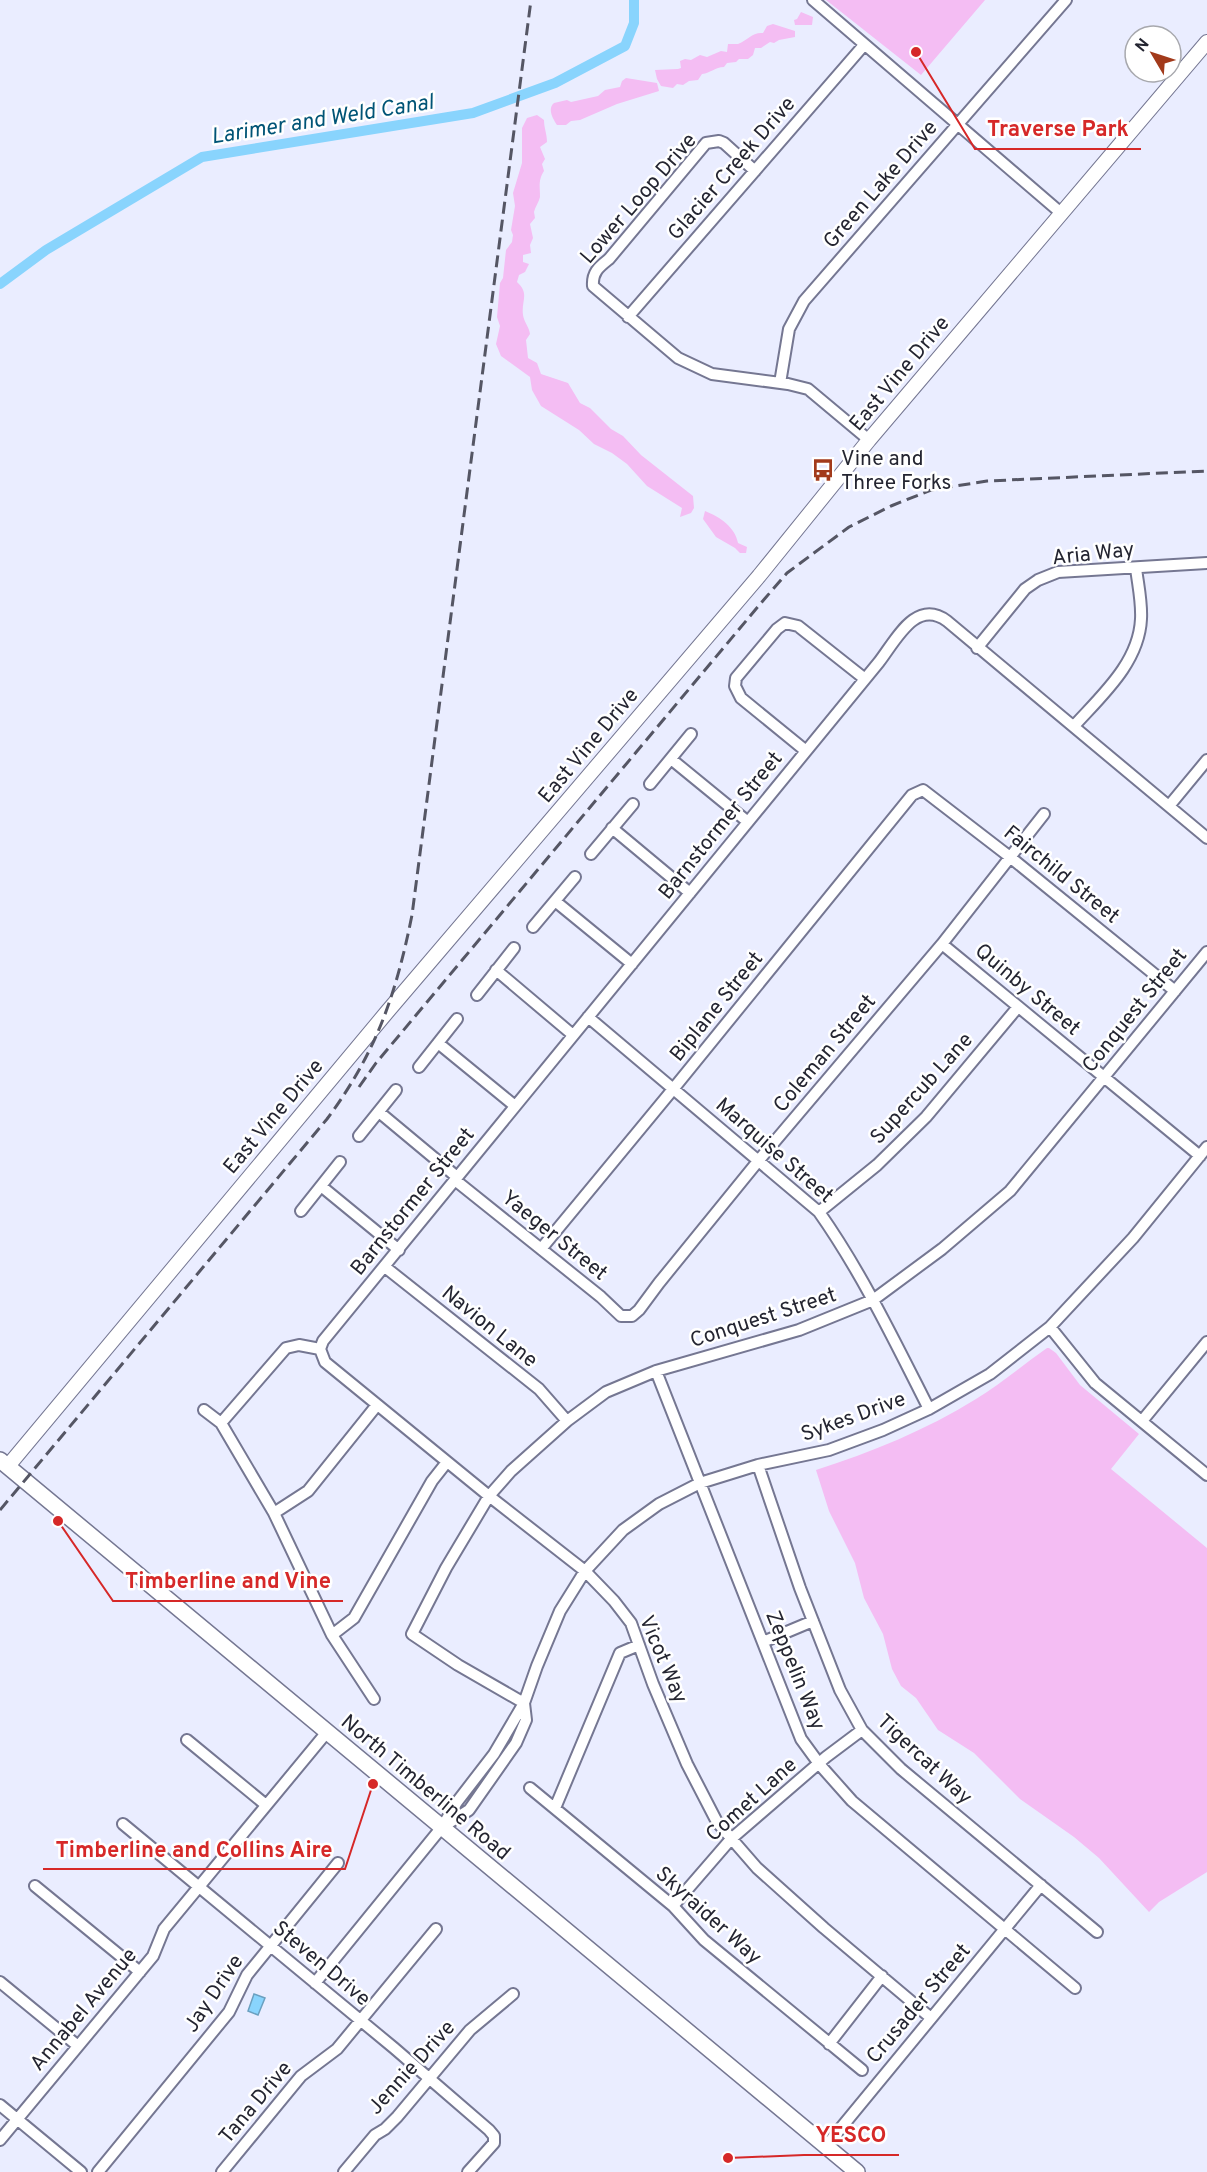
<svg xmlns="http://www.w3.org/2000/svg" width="1207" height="2172" font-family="Overpass,sans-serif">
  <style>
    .green { fill: #f4bdf3 }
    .water { fill: #89d4fd; stroke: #6ba0c0; stroke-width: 1.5 }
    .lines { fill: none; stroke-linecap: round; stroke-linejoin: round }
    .canal { stroke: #89d4fd; stroke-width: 10 }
    .minor-casing { stroke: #757792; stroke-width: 14 }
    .tertiary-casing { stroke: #757792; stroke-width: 16 }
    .secondary-casing { stroke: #757792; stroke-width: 18 }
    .minor { stroke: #fff; stroke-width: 10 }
    .tertiary { stroke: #fff; stroke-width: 14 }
    .secondary { stroke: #fff; stroke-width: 15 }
    .rail { stroke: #555664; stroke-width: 3; stroke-dasharray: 12 6; stroke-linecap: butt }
    .labels { text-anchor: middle; stroke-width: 5; stroke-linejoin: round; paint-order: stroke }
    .street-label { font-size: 21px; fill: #242531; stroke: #fff }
    .poi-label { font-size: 21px; fill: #242531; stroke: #fff; text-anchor: start }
    .water-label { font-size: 22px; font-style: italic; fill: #005476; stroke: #fff }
    .leader { fill: none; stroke: #d62828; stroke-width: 2 }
    .callout-dot { fill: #d62828; stroke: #fff; stroke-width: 2 }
    .callout-label { font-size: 22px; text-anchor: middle; font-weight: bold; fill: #d62828; stroke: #fff; stroke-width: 5; stroke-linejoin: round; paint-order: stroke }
  </style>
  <rect width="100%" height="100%" fill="#eaedff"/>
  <path class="green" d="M826 0H985L921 75Z
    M801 12 813 17 812 25H795L794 20 797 19Z
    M773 24 795 31V37L779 40 774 43 770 42 761 48H755L753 55 748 59H739L736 62 727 63 724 67C715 67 711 73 702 74L698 80 689 81 683 85 677 84 673 88 661 86 657 79 655 70 678 69 681 68 680 61 685 59 691 60 700 55 707 57 721 51 727 52 728 44C729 44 737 44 738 44 748 40 752 32 763 33L767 26Z
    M626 78 657 83 659 91 617 104 580 120 571 121 566 125H557C553 119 547 109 554 103L567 100 571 102 598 96 605 90 620 87 622 81Z
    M537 115 544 120C544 128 547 134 547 142L540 147 545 159 542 164 544 171C538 180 540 187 540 197 539 202 535 207 534 212L535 218 530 224 533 238 530 245 531 253 523 255V262L529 264 525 272 519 275 517 282C530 294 521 300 523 315 524 322 529 327 530 334L526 340 528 358 537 363 541 374 568 383 580 403 590 408 611 429 623 436 641 455 693 496 694 508 691 513 680 517 682 508 647 486 627 464 612 453 594 444 579 430 541 406 532 390 530 377 501 356 496 344 500 326 497 317 500 283 503 278 506 250 512 242 513 235 511 230 515 206 513 193 522 163V128L527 118Z
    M705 511C720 517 735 527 738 543L747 547 746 553H740L735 548 716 537 703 519Z
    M1047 1348H1049L1056 1353 1080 1385 1139 1434 1111 1469 1207 1548V1872L1159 1902 1149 1912 1099 1858 1074 1837 1020 1799 974 1753 938 1730 916 1698 901 1686 892 1669 883 1634 864 1598 855 1563 829 1511 816 1470C872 1452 926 1430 976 1399 1000 1384 1023 1365 1047 1348Z"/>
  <path class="water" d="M254 1994 265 1998 258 2015 248 2011Z"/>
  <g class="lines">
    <path class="canal" d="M0 284 46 250 202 157 473 113 555 83 625 46 634 23V0"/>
    <g class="minor-casing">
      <path id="minor" d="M813 0 1061 213
        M755 171 724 143 719 141 706 143 609 259C599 267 592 272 593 286L678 358 712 374 788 384 808 389 869 440
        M628 317 864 45
        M780 383 789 329 804 301 1066 0
        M977 648 1025 589 1038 580 1058 572 1207 563
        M1074 726C1101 696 1139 663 1141 619 1142 602 1138 585 1136 568
        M806 751 741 698 735 686 736 678 777 629 785 623 798 626 865 679
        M671 759 748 822
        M650 784 691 734
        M1169 806 1207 760
        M612 828 690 893
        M591 854 633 804
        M555 901 632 964
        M533 927 575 877
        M942 944 1200 1156
        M496 970 573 1035
        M477 995 514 948
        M588 1017 819 1212C862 1273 895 1342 929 1409
        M438 1043 515 1106
        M419 1067 457 1019
        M379 1112 457 1177
        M359 1136 396 1090
        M455 1180 601 1297 621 1316H632L639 1310 659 1283 759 1160 942 944 1044 814
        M321 1186 399 1250
        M301 1211 340 1162
        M819 1212 877 1165 926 1117 1018 1007
        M541 1249 674 1088 912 795 923 790 1010 857 1175 991
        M385 1267 539 1389 567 1421
        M1050 1327 1095 1383 1207 1475
        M320 1349 323 1341 879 662C896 640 916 598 947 621L1207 838
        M320 1349 325 1362 489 1496 585 1571 614 1601 631 1623 653 1684 687 1764 717 1822 757 1868 824 1928 931 2018
        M656 1371 801 1739 820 1765 852 1801 1075 1988
        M204 1410 221 1423 274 1513 332 1635 374 1699
        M1142 1421 1207 1342
        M221 1423 286 1348 299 1345 320 1349
        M758 1465 800 1588 840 1690 862 1730 901 1769 1097 1932
        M274 1513 308 1491 377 1405
        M332 1635 354 1618 432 1481 447 1462
        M763 1642 813 1621
        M524 1703 458 1665 412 1634 446 1568 489 1496 511 1471 567 1421 606 1392 656 1371 799 1330 873 1300 942 1249 1010 1191 1207 952
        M187 1740 266 1805
        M530 1788 673 1906 704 1940 862 2070
        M555 1808 620 1653 639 1645
        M123 1824 394 2048 489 2130 494 2136V2143L468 2172
        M444 1826 469 1810 516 1743 526 1720 524 1703
        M35 1886 140 1972
        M673 1906 731 1839 826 1757 862 1730
        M0 1982 78 2046
        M315 1983 442 1827 457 1802 494 1754 524 1703 537 1666 560 1611 585 1571 623 1530 659 1504 700 1483 758 1465 829 1450 883 1430 929 1409 990 1374 1050 1327 1133 1238 1207 1147
        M829 2044 882 1976
        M0 2105 81 2172
        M0 2140 153 1956 164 1929 327 1732
        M826 2146 1041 1885
        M98 2172 229 2012 247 1975 338 1863
        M222 2172 301 2076 337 2049 436 1929
        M344 2172 375 2135 385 2129 397 2117 470 2030 513 1994"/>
    </g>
    <g class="tertiary-casing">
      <path id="tertiary" d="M8 1466 387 1012 759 576 869 440 1207 42"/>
    </g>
    <g class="secondary-casing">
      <path id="secondary" d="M0 1460 857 2172"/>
    </g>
    <use href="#minor" class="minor"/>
    <use href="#tertiary" class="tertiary"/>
    <use href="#secondary" class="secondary"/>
    <path class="rail" d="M359 1087 376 1063 761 603 787 573 849 527 891 506 931 490 987 481 1207 471
      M0 1510 327 1119C376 1053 396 995 412 915L531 0"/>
  </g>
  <defs>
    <g id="bus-bare" transform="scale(1.8)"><path d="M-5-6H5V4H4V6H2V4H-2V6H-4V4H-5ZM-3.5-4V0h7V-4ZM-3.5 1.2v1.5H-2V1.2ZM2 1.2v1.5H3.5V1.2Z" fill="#a23a1b" stroke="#fff" stroke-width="2.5" paint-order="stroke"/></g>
  </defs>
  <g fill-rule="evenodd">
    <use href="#bus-bare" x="823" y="470"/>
  </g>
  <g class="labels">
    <g class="street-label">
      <text transform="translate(731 168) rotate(-49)" y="7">Glacier Creek Drive</text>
      <text transform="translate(880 184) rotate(-49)" y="7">Green Lake Drive</text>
      <text transform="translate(638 198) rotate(-49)" y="7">Lower Loop Drive</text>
      <text transform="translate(899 373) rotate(-50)" y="7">East Vine Drive</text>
      <text transform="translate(1093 553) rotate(-6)" y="7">Aria Way</text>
      <text transform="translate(588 745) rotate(-50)" y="7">East Vine Drive</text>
      <text transform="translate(720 825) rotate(-51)" y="7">Barnstormer Street</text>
      <text transform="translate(1062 874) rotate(39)" y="7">Fairchild Street</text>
      <text transform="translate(1028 989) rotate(40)" y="7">Quinby Street</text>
      <text transform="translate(716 1006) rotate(-51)" y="7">Biplane Street</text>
      <text transform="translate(1134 1010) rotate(-51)" y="7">Conquest Street</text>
      <text transform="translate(824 1053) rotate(-50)" y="7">Coleman Street</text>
      <text transform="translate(921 1088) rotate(-48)" y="7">Supercub Lane</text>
      <text transform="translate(273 1116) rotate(-50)" y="7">East Vine Drive</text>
      <text transform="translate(775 1150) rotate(41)" y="7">Marquise Street</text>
      <text transform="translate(412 1201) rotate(-51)" y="7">Barnstormer Street</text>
      <text transform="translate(555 1235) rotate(39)" y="7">Yaeger Street</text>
      <text transform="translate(763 1317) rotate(-18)" y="7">Conquest Street</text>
      <text transform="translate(490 1326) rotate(39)" y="7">Navion Lane</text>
      <text transform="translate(853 1416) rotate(-20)" y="7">Sykes Drive</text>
      <text transform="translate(664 1659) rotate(67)" y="7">Vicot Way</text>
      <text transform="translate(796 1670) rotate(68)" y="7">Zeppelin Way</text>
      <text transform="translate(925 1759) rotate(43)" y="7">Tigercat Way</text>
      <text transform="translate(426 1787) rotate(40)" y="7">North Timberline Road</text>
      <text transform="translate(751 1799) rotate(-42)" y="7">Comet Lane</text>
      <text transform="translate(709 1915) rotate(42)" y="7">Skyraider Way</text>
      <text transform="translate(322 1963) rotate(40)" y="7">Steven Drive</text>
      <text transform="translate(213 1993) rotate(-56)" y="7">Jay Drive</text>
      <text transform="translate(918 2003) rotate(-50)" y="7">Crusader Street</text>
      <text transform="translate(83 2009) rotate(-50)" y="7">Annabel Avenue</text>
      <text transform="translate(411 2067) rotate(-48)" y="7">Jennie Drive</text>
      <text transform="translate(255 2102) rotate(-50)" y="7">Tana Drive</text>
    </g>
    <g class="poi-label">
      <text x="841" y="465">Vine and<tspan x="841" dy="24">Three Forks</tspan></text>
    </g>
    <g class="water-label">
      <text transform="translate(322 118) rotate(-9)" y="8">Larimer and Weld Canal</text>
    </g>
  </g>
  <path class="leader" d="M916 52L975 149H1141M58 1521L113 1601H343M373 1784L345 1869H43M728 2158L804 2155H899"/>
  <g class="callout-dot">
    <circle cx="916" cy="52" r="6"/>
    <circle cx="58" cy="1521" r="6"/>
    <circle cx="373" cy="1784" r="6"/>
    <circle cx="728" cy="2158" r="6"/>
  </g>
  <g class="callout-label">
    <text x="1058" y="136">Traverse Park</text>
    <text x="228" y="1588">Timberline and Vine</text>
    <text x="194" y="1857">Timberline and Collins Aire</text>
    <text x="851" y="2142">YESCO</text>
  </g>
  <g transform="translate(1153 54) rotate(309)"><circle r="28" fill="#ffffff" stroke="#a7a8ad" stroke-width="1.5"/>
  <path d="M0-4.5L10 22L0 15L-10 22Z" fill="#a23a1b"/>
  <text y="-9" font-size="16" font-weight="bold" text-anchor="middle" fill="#242531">N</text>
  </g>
</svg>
